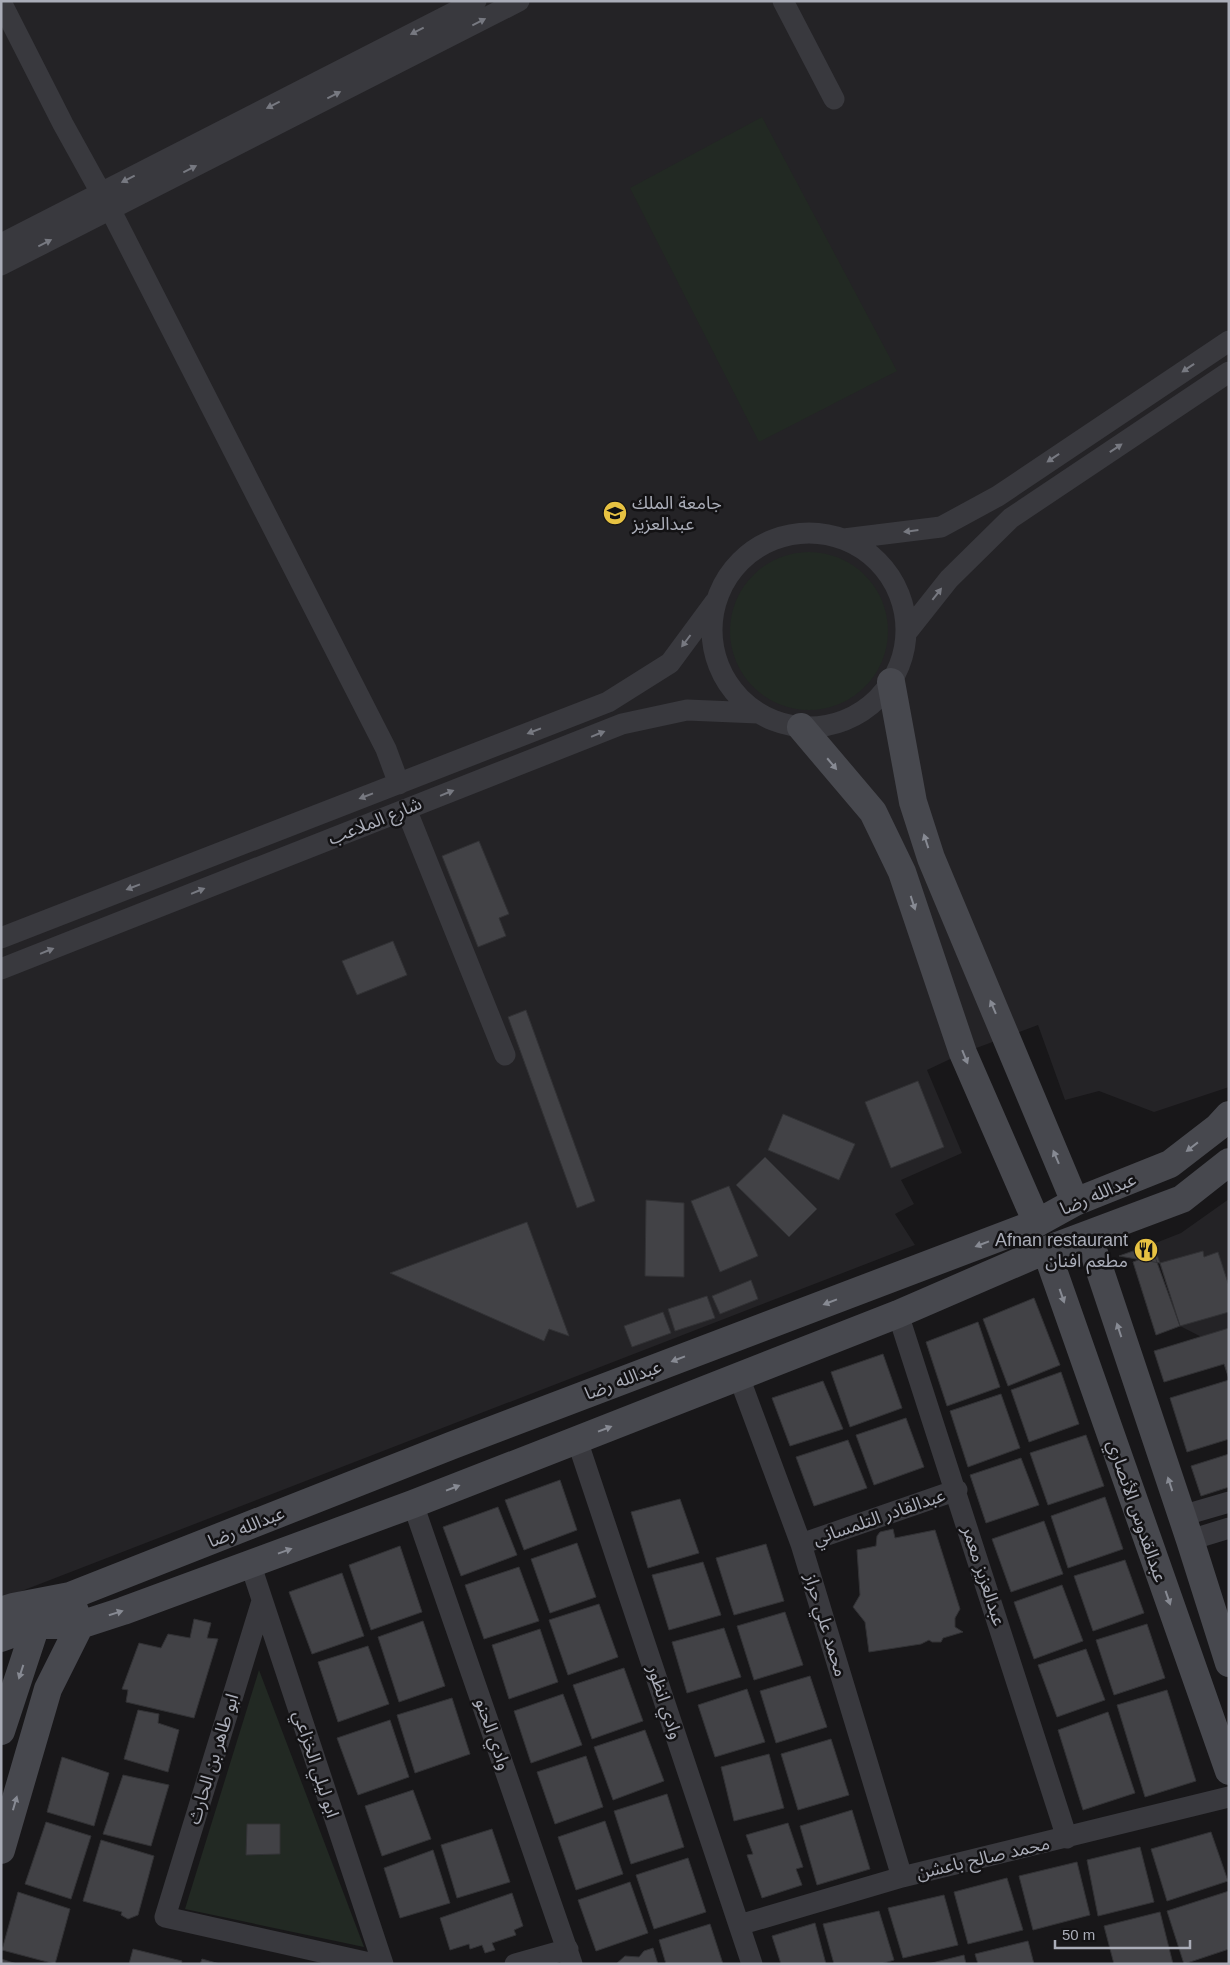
<svg xmlns="http://www.w3.org/2000/svg" width="1230" height="1965" font-family="Helvetica,'Noto Sans Arabic',sans-serif">
  <style>
    .built { fill: #242326 }
    .green { fill: #222923 }
    .building { fill: #424246; stroke: #323235 }
    .lines { fill: none; stroke-linecap: round; stroke-linejoin: round }
    .street { stroke: #39393e; stroke-width: 21 }
    .secondary { stroke: #47484e; stroke-width: 28 }
    .oneway { fill: #777981 }
    .oneway2 { fill: #878a93 }
    .labels { text-anchor: middle; stroke-width: 5; stroke-linejoin: round; paint-order: stroke }
    .poi-label { font-size: 18px; fill: #aaadb8; stroke: #131214; text-anchor: start }
    .street-label { font-size: 18px; fill: #aaadb8; stroke: #131214 }
  </style>
  <rect width="100%" height="100%" fill="#181719"/>
  <path class="built" d="M1 1H1229V1087L1154 1112 1099 1091 1065 1100 1038 1025 963 1053 927 1070 962 1153 901 1180 914 1204 895 1214 915 1245 1 1599Z
    M1229 1199V1351L1180 1326 1153 1244 1181 1233Z"/>
  <path class="green" d="M762 117 897 371 759 442 630 188Z
    M730 631a79 79 0 1 1 158 0a79 79 0 1 1-158 0Z
    M259 1670 364 1947 185 1909Z"/>
  <path class="building" d="M479 841 509 914 499 918 506 936 478 947 442 856Z
    M393 941 407 975 357 995 342 961Z
    M526 1010 595 1201 577 1208 508 1017Z
    M918 1081 944 1147 891 1168 865 1102Z
    M783 1114 855 1144 839 1180 768 1150Z
    M765 1157 817 1209 789 1237 736 1185Z
    M729 1186 758 1256 720 1272 691 1201Z
    M646 1200 684 1203V1277L645 1276Z
    M527 1222 569 1336 549 1329 544 1341 390 1273Z
    M1153 1244 1160 1263 1119 1256Z
    M1203 1251 1204 1257 1218 1252 1229 1286V1312L1180 1326 1160 1263Z
    M1154 1254 1180 1326 1156 1335 1133 1262Z
    M751 1280 758 1299 720 1314 712 1296Z
    M707 1296 715 1318 675 1331 668 1309Z
    M1034 1298 1060 1365 1008 1386 983 1319Z
    M663 1312 671 1333 632 1347 624 1326Z
    M978 1322 1000 1387 947 1406 926 1342Z
    M1229 1328V1379L1224 1364 1164 1382 1154 1351Z
    M883 1354 902 1408 850 1427 831 1372Z
    M1061 1372 1079 1424 1029 1442 1011 1390Z
    M1229 1380V1439L1187 1452 1170 1398Z
    M823 1381 843 1429 790 1446 772 1398Z
    M1001 1394 1020 1448 968 1467 950 1411Z
    M906 1418 924 1467 874 1485 856 1435Z
    M1086 1435 1104 1486 1048 1505 1030 1453Z
    M848 1440 867 1488 814 1506 796 1457Z
    M1229 1454V1487L1201 1496 1191 1466Z
    M1021 1458 1039 1505 986 1523 970 1475Z
    M560 1480 577 1530 524 1550 505 1500Z
    M1105 1497 1123 1549 1068 1568 1051 1516Z
    M680 1499 699 1553 648 1568 631 1512Z
    M498 1507 517 1555 461 1576 443 1527Z
    M1044 1521 1063 1574 1011 1592 992 1539Z
    M893 1529 895 1538 935 1530 960 1609 955 1618V1627L963 1632 943 1638 941 1642H932L929 1640 921 1644 869 1652 865 1622 853 1607 860 1595 857 1550 876 1546 877 1536 880 1532Z
    M577 1543 596 1597 550 1613 531 1559Z
    M766 1544 784 1601 734 1615 716 1558Z
    M400 1546 422 1612 371 1630 349 1565Z
    M1125 1560 1144 1613 1093 1631 1074 1576Z
    M703 1562 721 1615 669 1630 652 1575Z
    M519 1567 539 1621 484 1639 465 1585Z
    M342 1573 364 1636 312 1654 289 1592Z
    M1062 1585 1083 1641 1034 1659 1014 1602Z
    M599 1604 618 1657 568 1675 549 1620Z
    M785 1612 803 1665 754 1680 737 1626Z
    M194 1619 211 1623 207 1638 218 1639 194 1718 126 1702 128 1690 122 1689 139 1643 161 1648 168 1634 190 1638Z
    M423 1621 445 1686 399 1702 378 1637Z
    M1147 1624 1165 1678 1114 1695 1096 1640Z
    M724 1628 741 1677 687 1693 672 1642Z
    M540 1629 558 1682 509 1699 492 1645Z
    M368 1646 389 1704 338 1722 318 1662Z
    M1086 1649 1105 1700 1057 1717 1038 1665Z
    M624 1668 643 1721 592 1739 573 1685Z
    M810 1676 827 1727 776 1743 760 1691Z
    M747 1689 765 1742 715 1757 698 1705Z
    M1167 1690 1196 1781 1145 1797 1117 1705Z
    M563 1694 582 1745 531 1763 514 1711Z
    M452 1698 470 1754 415 1773 397 1715Z
    M138 1710 159 1714 158 1723 179 1730 168 1772 124 1759Z
    M1108 1712 1135 1793 1083 1810 1058 1730Z
    M390 1720 409 1777 358 1795 337 1738Z
    M645 1730 664 1781 613 1800 594 1747Z
    M831 1739 849 1795 798 1810 781 1754Z
    M769 1754 784 1808 734 1821 721 1767Z
    M586 1756 603 1807 555 1824 537 1772Z
    M62 1757 109 1773 94 1826 47 1812Z
    M123 1775 169 1785 151 1846 103 1834Z
    M413 1790 431 1839 382 1856 365 1806Z
    M667 1794 684 1847 631 1864 614 1811Z
    M852 1810 870 1869 817 1885 800 1826Z
    M605 1821 623 1874 576 1890 558 1837Z
    M46 1822 91 1836 71 1899 25 1884Z
    M788 1823 803 1867 796 1869 802 1885 762 1898 747 1855 753 1854 746 1835Z
    M247 1824H280V1854L246 1855Z
    M492 1829 510 1882 457 1898 441 1845Z
    M1211 1832 1228 1881 1167 1901 1151 1849Z
    M101 1840 154 1856 138 1915 128 1919 121 1915 122 1912 83 1901Z
    M1140 1847 1154 1902 1098 1916 1087 1860Z
    M433 1850 450 1903 400 1918 384 1868Z
    M688 1858 706 1912 654 1929 636 1875Z
    M1077 1862 1090 1915 1033 1930 1019 1876Z
    M1007 1878 1023 1930 968 1944 954 1892Z
    M630 1882 648 1933 596 1951 578 1900Z
    M1229 1891V1949L1184 1964 1167 1911Z
    M18 1892 70 1909 55 1964 2 1950Z
    M512 1893 523 1926 514 1930 516 1935 492 1943 495 1950 485 1953 482 1945 470 1949 469 1944 450 1950 440 1918Z
    M944 1895 958 1945 903 1958 888 1908Z
    M879 1911 894 1960 881 1964H834L823 1924Z
    M1160 1912 1173 1964H1114L1104 1926Z
    M815 1923 826 1964H781L772 1936Z
    M710 1924 723 1964H666L659 1940Z
    M1028 1941 1034 1964H978L975 1954Z
    M653 1948 658 1964H616L625 1956 639 1957 644 1951Z
    M133 1949 182 1961 181 1964H129Z
    M964 1955 966 1964H928Z
    M1 1959 17 1964H1Z
    M202 1959 220 1964H200Z"/>
  <g class="lines">
    <path class="street" d="M783 1 834 99
      M1 2 63 124 110 209 386 749 399 784
      M1 244 476 1
      M1 265 519 1
      M712 630a97 97 0 1 1 194 0a97 97 0 1 1-194 0Z
      M844 539 941 527 998 496 1229 341
      M907 632 949 579 1011 518 1229 372
      M406 809 505 1055
      M1 938 608 702 670 663 715 602
      M1 969 622 724 687 710 758 713
      M898 1314 1067 1838
      M739 1377 801 1544 902 1877
      M577 1440 752 1964
      M413 1504 572 1964
      M1181 1516 1229 1502
      M1190 1540 1229 1528
      M801 1544 957 1490
      M250 1563 383 1964
      M262 1601 165 1917 374 1964
      M739 1925 902 1877 1229 1797
      M515 1964 568 1949"/>
    <path class="secondary" d="M891 682 913 802 931 858 1075 1202
      M801 727 873 812 902 872 963 1053 1037 1223
      M1088 1235 1190 1540 1229 1663
      M1046 1250 1229 1771
      M1 1611 13 1607 70 1596 453 1445 1037 1223 1075 1202 1170 1164 1218 1127 1229 1115
      M1 1638 36 1625H80L123 1611 413 1504 577 1440 898 1314 1046 1250 1182 1199 1229 1162
      M1 1731 36 1625 27 1618
      M1 1850 48 1689 80 1625 74 1609"/>
  </g>
  <defs><path id="oneway-solid" d="M-6-.8H1V-3.2L6.5 0L1 3.2V.8H-6Z" transform="scale(1.25)"/></defs>
  <g class="oneway">
    <use href="#oneway-solid" transform="translate(479 22) rotate(-27)"/>
    <use href="#oneway-solid" transform="translate(417 31) rotate(153)"/>
    <use href="#oneway-solid" transform="translate(334 95) rotate(-27)"/>
    <use href="#oneway-solid" transform="translate(273 105) rotate(153)"/>
    <use href="#oneway-solid" transform="translate(190 169) rotate(-27)"/>
    <use href="#oneway-solid" transform="translate(128 179) rotate(153)"/>
    <use href="#oneway-solid" transform="translate(45 243) rotate(-27)"/>
    <use href="#oneway-solid" transform="translate(1188 368) rotate(146)"/>
    <use href="#oneway-solid" transform="translate(1116 448) rotate(-34)"/>
    <use href="#oneway-solid" transform="translate(1053 458) rotate(146)"/>
    <use href="#oneway-solid" transform="translate(911 531) rotate(173)"/>
    <use href="#oneway-solid" transform="translate(937 594) rotate(-52)"/>
    <use href="#oneway-solid" transform="translate(686 641) rotate(127)"/>
    <use href="#oneway-solid" transform="translate(534 731) rotate(159)"/>
    <use href="#oneway-solid" transform="translate(598 734) rotate(-22)"/>
    <use href="#oneway-solid" transform="translate(447 793) rotate(-22)"/>
    <use href="#oneway-solid" transform="translate(366 796) rotate(159)"/>
    <use href="#oneway-solid" transform="translate(133 887) rotate(159)"/>
    <use href="#oneway-solid" transform="translate(198 891) rotate(-22)"/>
    <use href="#oneway-solid" transform="translate(47 951) rotate(-22)"/>
  </g>
  <g class="oneway2">
    <use href="#oneway-solid" transform="translate(832 764) rotate(50)"/>
    <use href="#oneway-solid" transform="translate(926 841) rotate(-108)"/>
    <use href="#oneway-solid" transform="translate(913 903) rotate(72)"/>
    <use href="#oneway-solid" transform="translate(993 1007) rotate(-113)"/>
    <use href="#oneway-solid" transform="translate(965 1057) rotate(68)"/>
    <use href="#oneway-solid" transform="translate(1192 1147) rotate(142)"/>
    <use href="#oneway-solid" transform="translate(1056 1157) rotate(-113)"/>
    <use href="#oneway-solid" transform="translate(982 1244) rotate(159)"/>
    <use href="#oneway-solid" transform="translate(1062 1296) rotate(71)"/>
    <use href="#oneway-solid" transform="translate(830 1302) rotate(159)"/>
    <use href="#oneway-solid" transform="translate(1119 1330) rotate(-108)"/>
    <use href="#oneway-solid" transform="translate(678 1359) rotate(159)"/>
    <use href="#oneway-solid" transform="translate(605 1429) rotate(-21)"/>
    <use href="#oneway-solid" transform="translate(1170 1484) rotate(-108)"/>
    <use href="#oneway-solid" transform="translate(453 1488) rotate(-21)"/>
    <use href="#oneway-solid" transform="translate(285 1551) rotate(-20)"/>
    <use href="#oneway-solid" transform="translate(1168 1598) rotate(71)"/>
    <use href="#oneway-solid" transform="translate(116 1613) rotate(-18)"/>
    <use href="#oneway-solid" transform="translate(21 1672) rotate(108)"/>
    <use href="#oneway-solid" transform="translate(15 1803) rotate(-74)"/>
  </g>
  <defs>
    <g id="university-disc" transform="scale(1.25)"><circle r="9.5" fill="#e7c242" stroke="#131214"/><path d="M0-5L7-2L0 1L-7-2ZM-4 1L0 2.5L4 1V4Q0 6-4 4Z" fill="#111"/></g>
    <g id="restaurant-disc" transform="scale(1.25)"><circle r="9.5" fill="#e7c242" stroke="#131214"/><path d="M-5-6h1v4h1v-4h1v4h1v-4h1v5L-1.5 .5V6h-2V.5L-5-1ZM5-6V6H3V1.5H1.5Q1.5-4 5-6Z" fill="#111"/></g>
  </defs>
  <g fill-rule="evenodd">
    <use href="#university-disc" x="615" y="513"/>
    <use href="#restaurant-disc" x="1146" y="1250"/>
  </g>
  <g class="labels">
    <g class="poi-label">
      <text x="632" y="509">جامعة الملك<tspan x="632" dy="21">عبدالعزيز</tspan></text>
      <text x="1128" y="1246" text-anchor="end">Afnan restaurant<tspan x="1128" dy="21">مطعم افنان</tspan></text>
    </g>
    <g class="street-label">
      <text transform="translate(375 821) rotate(-22)" y="6">شارع الملاعب</text>
      <text transform="translate(1098 1194) rotate(-23)" y="6">عبدالله رضا</text>
      <text transform="translate(623 1380) rotate(-21)" y="6">عبدالله رضا</text>
      <text transform="translate(1137 1511) rotate(71)" y="6">عبدالقدوس الأنصاري</text>
      <text transform="translate(879 1517) rotate(-19)" y="6">عبدالقادر التلمساني</text>
      <text transform="translate(246 1527) rotate(-22)" y="6">عبدالله رضا</text>
      <text transform="translate(984 1576) rotate(72)" y="6">عبدالعزيز معمر</text>
      <text transform="translate(826 1625) rotate(73)" y="6">محمد علي حراز</text>
      <text transform="translate(665 1702) rotate(72)" y="6">وادي انظور</text>
      <text transform="translate(493 1734) rotate(71)" y="6">وادي الحنو</text>
      <text transform="translate(213 1759) rotate(-73)" y="6">ابو طاهر بن الحارث</text>
      <text transform="translate(316 1764) rotate(72)" y="6">ابو ليلي الخزاعي</text>
      <text transform="translate(983 1858) rotate(-13)" y="6">محمد صالح باعشن</text>
    </g>
  </g>
  <rect width="1230" height="1965" fill="none" stroke="#aaadb8" stroke-width="5"/>
  <path d="M1055 1940v8h135v-8" fill="none" stroke="#aaadb8" stroke-width="2.5"/>
  <text x="1062" y="1940" font-size="15" fill="#aaadb8" stroke="#131214" stroke-width="4" paint-order="stroke">50 m</text>
</svg>
